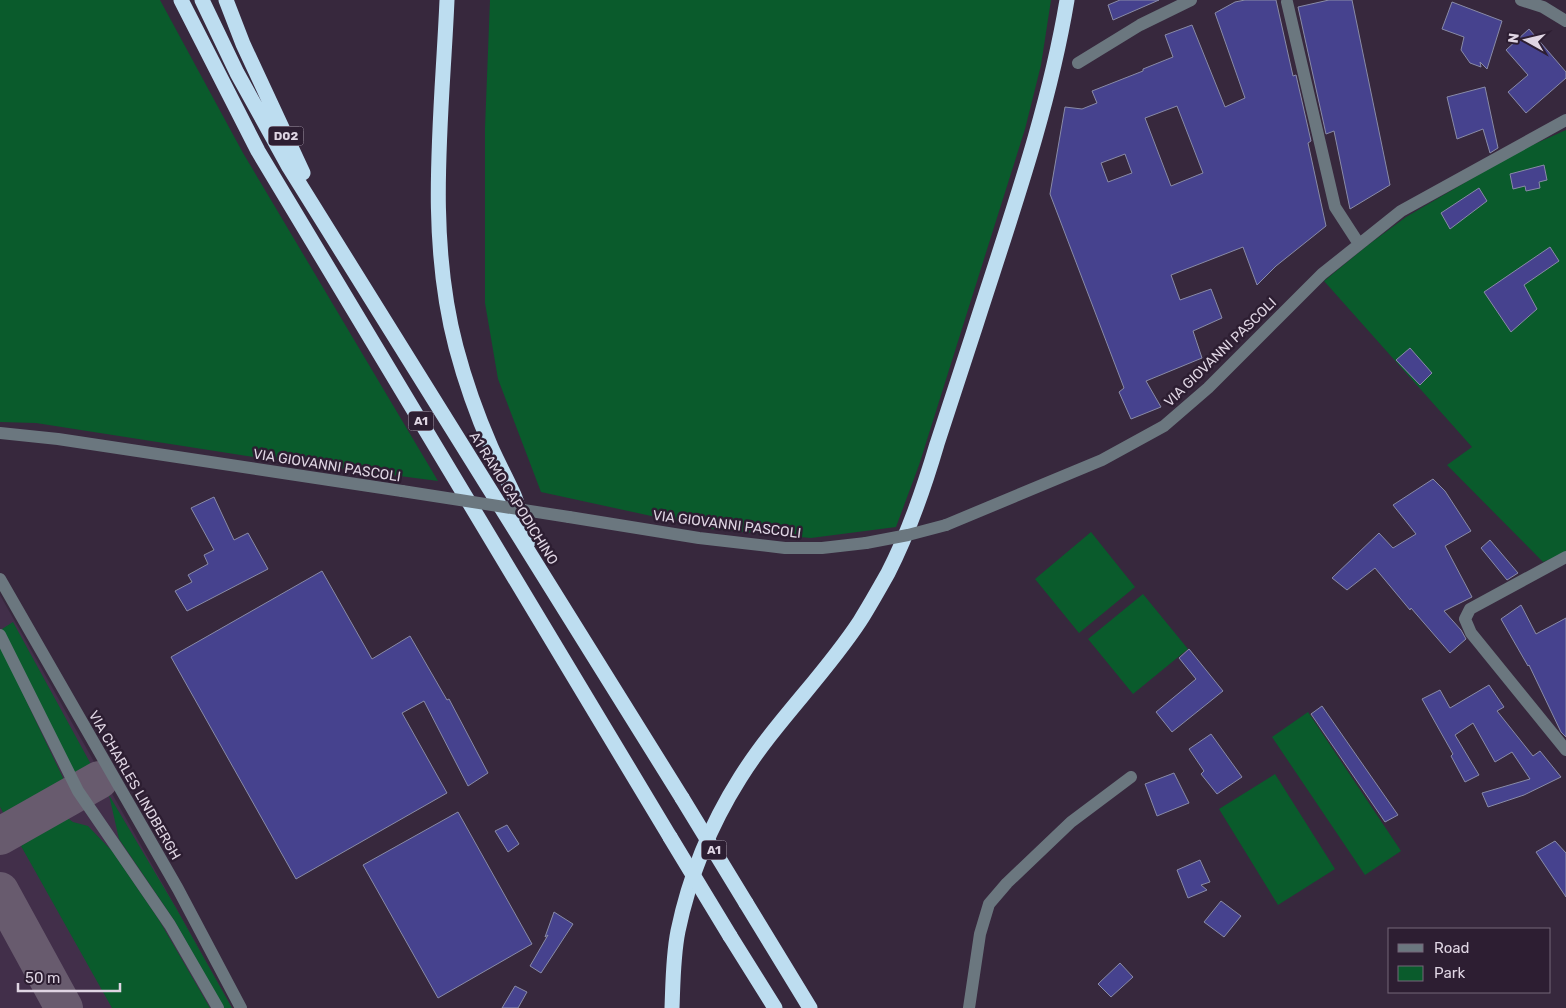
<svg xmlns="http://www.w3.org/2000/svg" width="1566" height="1008" font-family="Rubik,sans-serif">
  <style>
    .built { fill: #422f4a }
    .green { fill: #0a5b2c }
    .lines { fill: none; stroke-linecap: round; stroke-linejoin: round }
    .taxiway { stroke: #685b6e; stroke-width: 38 }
    .building { fill: #46428e; stroke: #898ba7; fill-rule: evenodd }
    .minor { stroke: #6b777f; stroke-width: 12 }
    .highway { stroke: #bdddf0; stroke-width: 15 }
    .minor-bridge { stroke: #6b777f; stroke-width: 12 }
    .highway-bridge { stroke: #bdddf0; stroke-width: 15 }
    .labels { text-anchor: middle; stroke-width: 5; stroke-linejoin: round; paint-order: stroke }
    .shield { fill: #2d1e32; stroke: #aa9eae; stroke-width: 1 }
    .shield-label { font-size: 12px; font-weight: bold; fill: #dfd5e3 }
    .street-label { font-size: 14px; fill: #dfd5e3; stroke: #2d1e32 }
  </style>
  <rect width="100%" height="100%" fill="#37283d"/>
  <path class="built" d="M0 595 124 815 232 1008H0Z"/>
  <path class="green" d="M0 0H160L243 153 438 481 247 456 36 423 0 422Z
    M490 0H1051L1041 65 1025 129 919 465 896 527 811 538 711 529 541 492 498 379 485 303V128Z
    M1566 130V553L1543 562 1447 465 1472 447 1324 281 1368 245 1406 217 1519 151Z
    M1091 532 1135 587 1079 633 1035 579Z
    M1143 594 1188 649 1133 694 1088 639Z
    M13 622 93 768 76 776 2 629Z
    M0 646 64 780 5 816 0 807Z
    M1308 712 1401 851 1365 875 1272 737Z
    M1275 774 1335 869 1278 905 1219 809Z
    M109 795 176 908 232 1008H224L174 920 119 839Z
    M66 817 73 822 88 826 112 851 159 920 210 1008H112L21 846Z"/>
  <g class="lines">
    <path class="taxiway" d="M0 836 99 780
      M0 891 64 1008"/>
  </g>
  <path class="building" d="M1120 0H1159L1113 20 1108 5Z
    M1245 0H1276L1293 76 1296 75 1311 141 1308 143 1326 226 1276 266 1257 285 1243 247 1171 275 1180 300 1211 289 1222 318 1193 331 1202 358 1146 381 1161 407 1131 419 1119 392 1124 388 1050 194 1065 107 1082 109 1097 103 1092 91 1143 71V69L1173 57 1165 35 1192 25 1225 107 1245 98 1215 13 1235 2ZM1177 106 1203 173 1171 186 1145 118ZM1125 154 1132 173 1108 182 1101 163Z
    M1329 0H1352L1390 185 1350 209 1334 131 1326 134 1298 7Z
    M1452 2 1502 21 1487 69 1480 62 1481 67 1470 63 1461 50 1464 37 1442 29Z
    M1529 29 1566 72V78L1526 113 1508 92 1528 75 1506 50Z
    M1485 87 1498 148 1490 153 1483 129 1457 139 1447 97Z
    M1544 165 1547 180 1539 182 1540 188 1526 191 1525 186 1513 189 1510 174Z
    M1479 188 1487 201 1450 229 1441 213Z
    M1550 247 1559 261 1524 285 1537 309 1511 332 1484 292Z
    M1410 348 1432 373 1420 385 1396 360Z
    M1433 479 1445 491 1471 531 1445 546 1472 597 1444 611 1461 630 1466 639 1450 653 1411 608 1410 610 1375 568 1347 590 1332 578 1379 533 1393 548 1416 534 1393 505Z
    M214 497 234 540 248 533 268 569 187 611 175 591 192 582 188 575 208 564 204 555 214 550 191 508Z
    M1490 540 1518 573 1507 580 1481 548Z
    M322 571 372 659 410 636 447 700 449 699 488 773 468 786 424 701 402 713 447 793 296 879 171 657Z
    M1521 605 1536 634 1566 618V737L1561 732 1529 665 1528 666 1501 619Z
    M1189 649 1223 691 1172 732 1156 712 1196 679 1179 658Z
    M1489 685 1504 707 1497 711 1533 756 1540 751 1561 777 1524 795 1488 807 1482 793 1530 779 1512 752 1495 762 1473 723 1455 735 1479 775 1465 782 1451 756 1453 754 1422 699 1440 690 1450 708Z
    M1322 706 1398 815 1385 822 1311 714Z
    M1211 734 1242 777 1217 794 1201 774 1204 771 1189 749Z
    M1174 773 1189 803 1157 816 1145 784Z
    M458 812 532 944 438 998 363 865Z
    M507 825 519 844 508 852 495 831Z
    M1555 841 1566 853V897L1536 852Z
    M1200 860 1210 882 1201 885 1207 890 1188 898 1177 870Z
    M1221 901 1241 916 1224 937 1204 922Z
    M554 912 573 924 541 973 530 966 548 935 545 937Z
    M1120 963 1133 977 1111 997 1098 984Z
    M515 986 527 992 518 1008H502Z"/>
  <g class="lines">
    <path class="minor" d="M1521 0 1543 7 1566 21
      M1287 2 1335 207 1359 244
      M1078 63 1140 25 1191 0
      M0 433 58 439 402 491
      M569 517 699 538 785 548H822L866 543
      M946 525 1102 460 1164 426 1208 388 1322 274 1401 211 1566 120
      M1566 557 1470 609 1465 619 1471 633 1566 750
      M0 579 178 889 241 1008
      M0 635 78 791 170 925 218 1008
      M969 1008 980 934 989 904 1007 883 1071 822 1131 777"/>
    <path class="highway" d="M181 0 258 151 670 837
      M202 0 237 73 289 167 682 798
      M226 0 243 44 303 173
      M447 0C442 116 426 233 456 347 465 381 477 415 491 447 498 463 507 479 514 495 520 510 524 527 528 542
      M746 903 810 1008
      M730 936 775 1008
      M672 1008C673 982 673 956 678 931 689 878 711 824 740 778 775 722 824 676 860 621 870 605 879 589 888 573 909 532 924 488 937 444 949 408 961 371 973 334 1008 224 1048 114 1067 0"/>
    <path class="minor-bridge" d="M402 491 569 517
      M866 543 908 535 946 525"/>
    <path class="highway-bridge" d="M682 798 746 903
      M670 837 730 936"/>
  </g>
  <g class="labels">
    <g class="shield">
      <rect x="268.5" y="126.5" width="35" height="19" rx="4"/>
      <rect x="408.5" y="411.5" width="25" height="19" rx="4"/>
      <rect x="701.5" y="840.5" width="25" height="19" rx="4"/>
    </g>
    <g class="shield-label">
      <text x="286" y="140">D02</text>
      <text x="421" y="425">A1</text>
      <text x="714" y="854">A1</text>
    </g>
    <g class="street-label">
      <text transform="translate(1220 352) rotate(-44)" y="5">VIA GIOVANNI PASCOLI</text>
      <text transform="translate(327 465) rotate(9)" y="5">VIA GIOVANNI PASCOLI</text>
      <text transform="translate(514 498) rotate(58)" y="5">A1 RAMO CAPODICHINO</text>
      <text transform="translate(727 524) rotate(7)" y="5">VIA GIOVANNI PASCOLI</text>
      <text transform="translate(135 785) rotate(60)" y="5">VIA CHARLES LINDBERGH</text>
    </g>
  </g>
  <rect x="1388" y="928" width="162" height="65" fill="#2d1e32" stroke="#746779"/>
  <rect x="1398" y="944" width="25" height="8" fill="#6b777f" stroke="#746779"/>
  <text x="1434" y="953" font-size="15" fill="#dfd5e3">Road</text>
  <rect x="1398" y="966" width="25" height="15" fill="#0a5b2c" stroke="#746779"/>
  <text x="1434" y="978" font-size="15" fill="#dfd5e3">Park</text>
  <g transform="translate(1526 40) rotate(278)" stroke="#2d1e32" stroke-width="4" paint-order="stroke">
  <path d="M0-4L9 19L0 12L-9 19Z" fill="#dfd5e3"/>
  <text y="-8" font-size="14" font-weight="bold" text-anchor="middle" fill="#dfd5e3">N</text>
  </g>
  <path d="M18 983v8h102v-8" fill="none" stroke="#dfd5e3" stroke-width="2.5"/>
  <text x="25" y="983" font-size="15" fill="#dfd5e3" stroke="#2d1e32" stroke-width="4" paint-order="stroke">50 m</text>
</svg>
